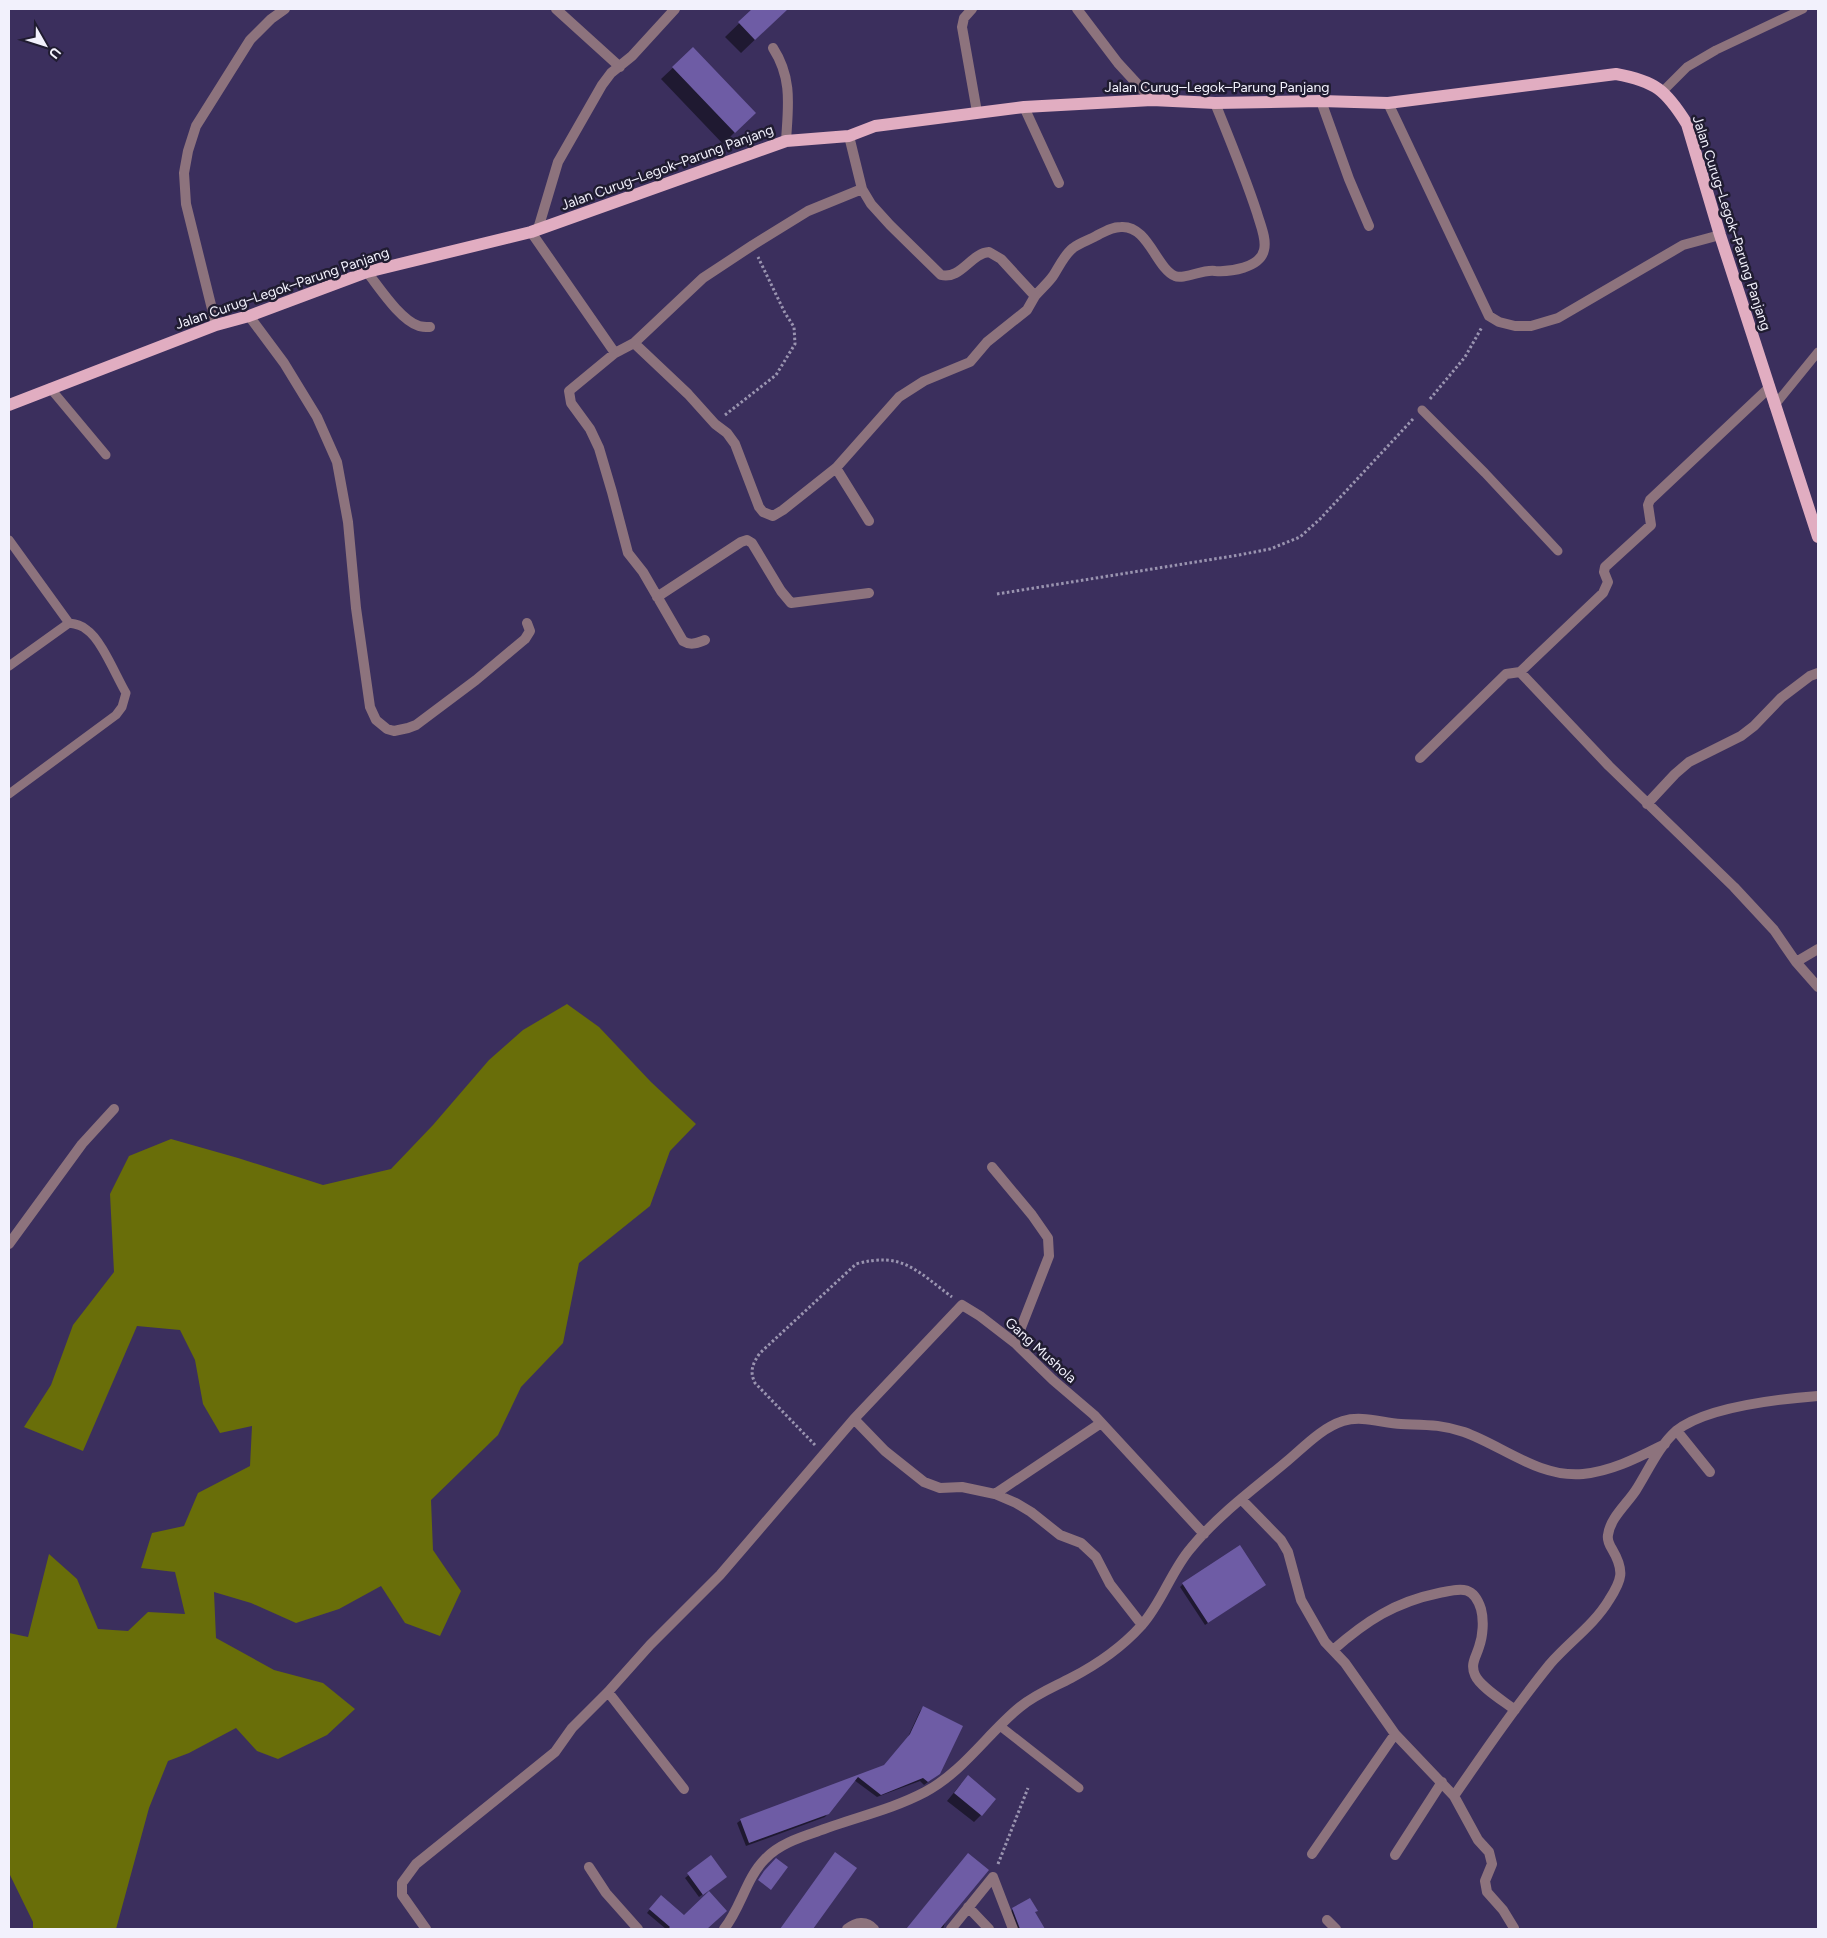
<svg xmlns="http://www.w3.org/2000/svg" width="1827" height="1938" font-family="Figtree,sans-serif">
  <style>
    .water { fill: #696e09 }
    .shadow { fill: #0007 }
    .building { fill: #6e5ca5 }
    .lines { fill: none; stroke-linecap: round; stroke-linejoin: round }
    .path { stroke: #9a94b0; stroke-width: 3; stroke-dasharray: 2.5 2.5; stroke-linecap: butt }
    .lane { stroke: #8d737d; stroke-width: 9 }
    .street { stroke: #8d737d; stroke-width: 10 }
    .primary { stroke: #e1adc1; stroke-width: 12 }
    .labels { text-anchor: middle; stroke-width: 5; stroke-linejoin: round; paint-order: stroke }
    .street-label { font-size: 14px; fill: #f2f1fc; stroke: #201c31 }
  </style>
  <rect width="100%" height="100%" fill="#3b2f5d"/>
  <path class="water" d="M567 1004 599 1027 651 1082 696 1124 670 1151 650 1206 579 1263 563 1343 521 1387 498 1435 431 1500 433 1550 461 1591 440 1636 405 1623 381 1586 339 1609 296 1623 251 1603 214 1592 216 1638 274 1670 323 1683 355 1709 327 1735 278 1759 257 1751 236 1728 189 1753 168 1761 149 1808 116 1929H33V1922L9 1873V1633L28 1637 49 1554 77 1579 98 1629 128 1631 148 1612 185 1614 175 1572 141 1568 152 1533 184 1526 198 1493 250 1466 252 1426 220 1433 203 1404 195 1360 180 1330 137 1326 83 1451 24 1427 51 1385 73 1325 114 1272 110 1194 129 1156 171 1139 238 1158 323 1185 391 1169 433 1125 489 1060 523 1030Z"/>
  <path class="shadow" d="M754 9H787L741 53 725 37Z
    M693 49 754 113 723 144 661 79Z
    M1183 1584 1264 1585 1205 1625 1180 1587Z
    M923 1708 935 1777 924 1785 920 1781 877 1797 854 1780 825 1817 746 1846 737 1823 741 1820 884 1766 907 1739 920 1711Z
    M961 1784 981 1815 974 1822 947 1801Z
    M711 1857 722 1880 699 1897 685 1878Z
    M965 1858 943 1929H906Z
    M657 1900 684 1916 725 1911 706 1929H666L647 1913Z
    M1013 1909 1034 1913 1044 1929H1016L1010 1913Z"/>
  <path class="building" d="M752 9H788L755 40 738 22Z
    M693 47 756 113 735 133 672 67Z
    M1240 1545 1266 1585 1208 1623 1182 1583Z
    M923 1706 963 1726 940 1774 928 1782 923 1778 881 1795 858 1777 829 1814 749 1843 740 1819 884 1765 910 1734Z
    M968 1775 996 1799 982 1816 954 1793Z
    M835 1852 857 1868 813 1929H780Z
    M968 1853 989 1870 940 1929H906Z
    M711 1855 727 1877 703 1895 687 1873Z
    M776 1858 788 1867 771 1890 758 1880 764 1871Z
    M709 1891 727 1911 707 1929H668L670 1927 649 1909 661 1895 684 1915Z
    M1030 1898 1038 1911 1035 1912 1045 1929H1020L1012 1908Z"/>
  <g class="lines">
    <path class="path" d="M1430 399 1465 357 1482 327
      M725 415 776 375 795 344 794 327 785 313 758 257
      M997 594 1239 555 1270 549 1300 537 1320 519 1413 419
      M815 1445 755 1383C749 1371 753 1363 760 1353L856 1264C902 1251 917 1271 952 1297
      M998 1864 1028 1788"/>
    <path class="lane" d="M1663 91 1687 67 1716 50 1803 9
      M50 388 106 455
      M1774 406 1818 352
      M1422 410 1485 473 1558 551
      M9 540 69 623 9 666
      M9 794 116 715 122 707 126 693C117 678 101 639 87 630 82 625 76 624 69 623
      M1000 1726 1079 1788"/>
    <path class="street" d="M556 9 620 67
      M972 9 964 18 962 27 977 112
      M1077 9 1118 63 1152 100
      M773 48C793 79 788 107 786 141
      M1321 101 1349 179 1369 226
      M1388 103 1489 316 1499 322 1515 326H1531L1558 318 1683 245 1720 235
      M1024 107 1059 183
      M849 136 862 189
      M538 229 558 162 602 85 611 73 632 56 675 9
      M531 232 615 353 634 343 703 278 753 245 808 211 862 189 871 204 890 225 941 275C961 280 971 253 989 252L1001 259 1035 296 1027 310 987 342 970 362 924 381 899 397 836 468 783 510 773 516 763 512 759 507 735 444 727 433 715 424 688 394 634 343
      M367 272C379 287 400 320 419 326 422 327 427 327 430 327
      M1035 296C1041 289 1048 283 1053 276 1059 267 1064 255 1073 248 1079 243 1089 240 1096 236 1104 232 1111 227 1121 227 1148 225 1156 268 1175 276 1183 280 1203 269 1215 271 1230 272 1260 268 1264 250 1267 239 1260 224 1257 213 1245 176 1230 140 1215 103
      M249 316 284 363 317 417 337 462 348 522 356 608 370 707 376 720 387 729 394 731 408 728 416 725 476 680 525 639 530 631 527 623
      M216 325 186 204 184 173 188 151 196 126 250 40 271 19 285 9
      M615 353 569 391 571 403 590 429 599 448 612 492 628 553 643 572 683 641C691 646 697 643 705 640
      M836 468 869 521
      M657 597 741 542 747 540 752 543 781 591 791 603 869 593
      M1520 672 1603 593 1608 582 1604 572 1605 567 1651 525 1648 505 1650 500 1770 387
      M1420 758 1506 674 1520 672 1609 766 1734 887 1774 930 1796 962 1818 987
      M1647 804 1675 774 1689 762 1741 736 1754 726 1781 698 1810 676 1818 673
      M1796 962 1818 949
      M992 1167 1032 1215 1048 1238 1049 1256 1015 1343
      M9 1244 82 1144 114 1109
      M854 1419 962 1305 980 1316 1015 1343 1053 1380 1094 1415 1204 1534
      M1677 1431 1710 1472
      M995 1494 1101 1423
      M1241 1499 1281 1540 1288 1552 1301 1600 1325 1642 1345 1663 1395 1734 1454 1796 1478 1840 1489 1852 1492 1864 1485 1881 1487 1892 1503 1910 1514 1928 1513 1929
      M1333 1650C1366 1621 1395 1602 1439 1593 1460 1589 1473 1584 1481 1609 1484 1620 1483 1636 1479 1647 1476 1657 1470 1664 1475 1675 1480 1687 1505 1702 1515 1710
      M608 1692 684 1789
      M1454 1796C1485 1751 1516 1706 1550 1664 1569 1642 1594 1625 1609 1600 1622 1580 1625 1571 1612 1549 1609 1544 1607 1540 1608 1535 1610 1518 1627 1504 1636 1490 1648 1471 1659 1446 1676 1431 1706 1407 1780 1399 1818 1396
      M1312 1854 1395 1734
      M1395 1855 1442 1782
      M589 1867 606 1893 638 1929
      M993 1877 1013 1929
      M968 1907 989 1929
      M1327 1920 1336 1929
      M426 1929 402 1895V1883L416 1864 555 1752 572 1728 608 1692 650 1645 720 1575 854 1419 885 1451 924 1482 940 1488 962 1487 995 1494 1016 1503 1031 1512 1060 1535 1081 1543 1096 1557 1110 1584 1142 1625
      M724 1929C741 1908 746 1878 765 1859 778 1845 798 1838 816 1832 852 1818 891 1810 925 1792 963 1772 988 1733 1020 1707 1036 1694 1054 1687 1071 1678 1096 1665 1122 1647 1141 1626 1162 1603 1171 1571 1191 1548 1218 1515 1254 1489 1286 1462 1303 1448 1321 1428 1343 1421 1362 1415 1382 1423 1401 1424 1425 1425 1440 1424 1464 1432 1503 1446 1539 1478 1583 1474 1613 1471 1639 1457 1665 1444
      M847 1929C856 1922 866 1920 874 1929
      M951 1929 993 1877"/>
    <path class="primary" d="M9 405 216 325 249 316 367 272 531 232 786 141 849 136 875 126 1024 107 1152 100 1215 103 1321 101 1388 103 1616 74C1655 81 1666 90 1687 124L1720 235 1818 537"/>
  </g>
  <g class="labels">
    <g class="street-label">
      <text x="1217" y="92">Jalan Curug–Legok–Parung Panjang</text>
      <text transform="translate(667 167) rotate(-20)" y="5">Jalan Curug–Legok–Parung Panjang</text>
      <text transform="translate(1732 223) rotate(72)" y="5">Jalan Curug–Legok–Parung Panjang</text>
      <text transform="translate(282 288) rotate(-19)" y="5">Jalan Curug–Legok–Parung Panjang</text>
      <text transform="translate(1041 1350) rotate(42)" y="5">Gang Mushola</text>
    </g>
  </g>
  <rect width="1827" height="1938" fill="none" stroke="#f2f1fc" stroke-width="20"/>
  <g transform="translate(45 45) rotate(129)" stroke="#201c31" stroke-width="4" paint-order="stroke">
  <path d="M0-4L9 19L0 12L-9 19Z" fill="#f2f1fc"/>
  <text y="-8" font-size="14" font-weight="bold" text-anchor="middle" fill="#f2f1fc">U</text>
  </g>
</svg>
